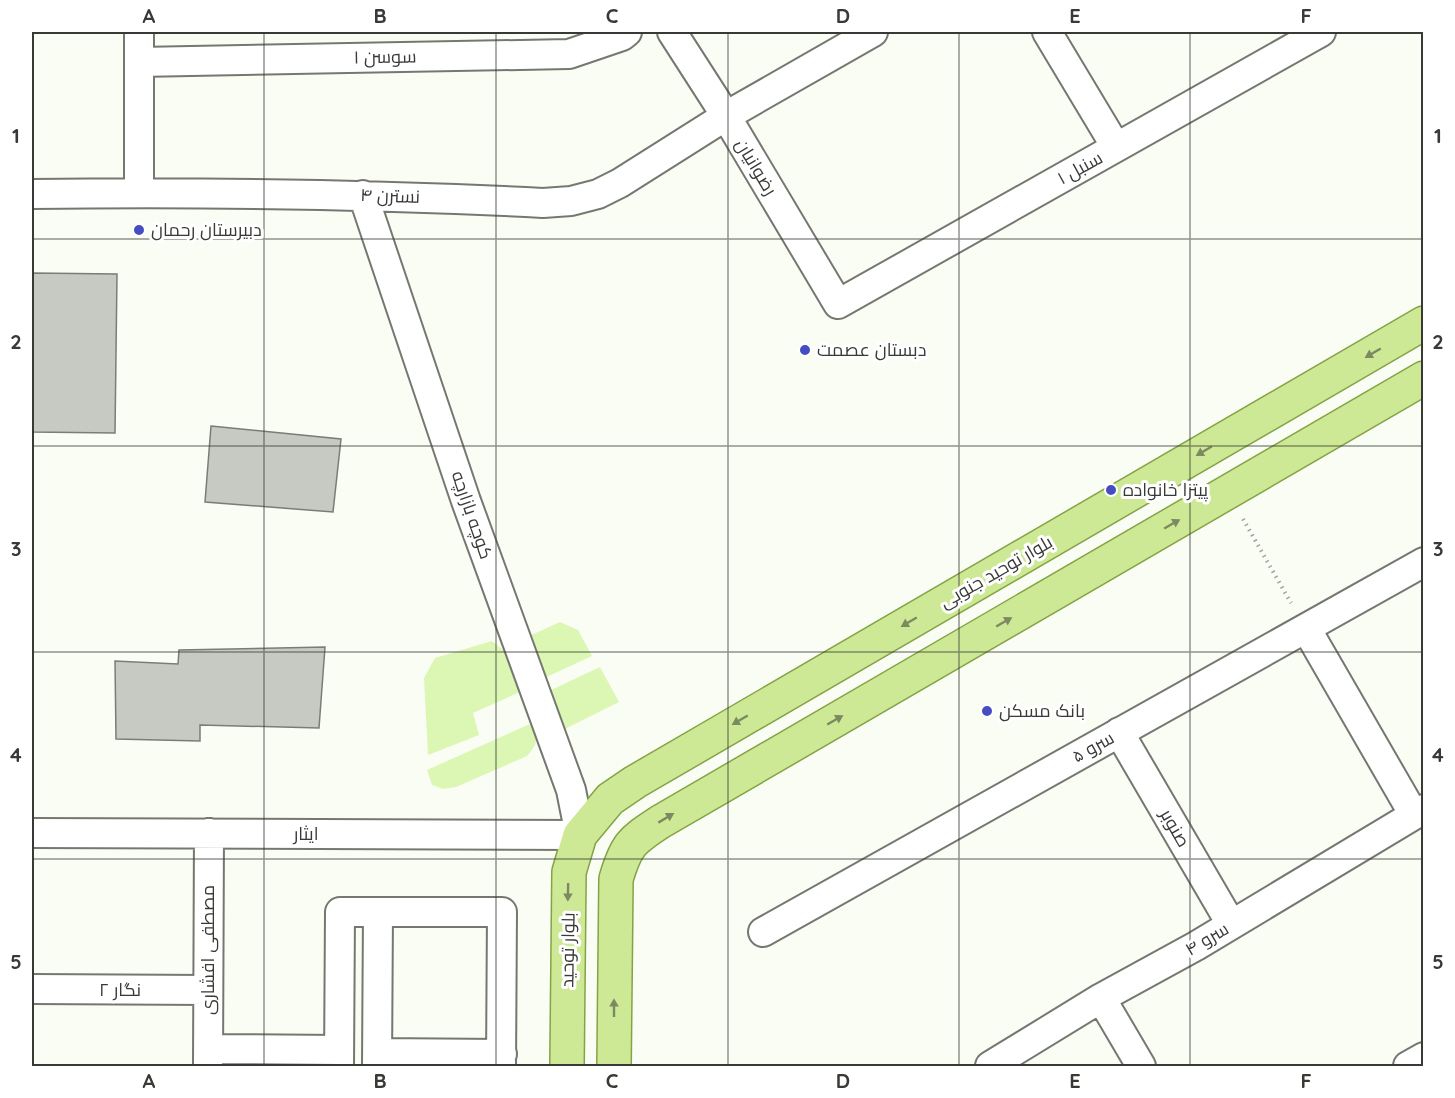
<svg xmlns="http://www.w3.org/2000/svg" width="1455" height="1098" font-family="Quicksand,Cairo,sans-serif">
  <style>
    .green { fill: #dcf6b3 }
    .building { fill: #c6cac2; stroke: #7a7d75; stroke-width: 1.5 }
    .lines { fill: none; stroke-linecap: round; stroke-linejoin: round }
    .minor-casing { stroke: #757871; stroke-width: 32 }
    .major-casing { stroke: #85a346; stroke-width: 36 }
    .path { stroke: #a1a49d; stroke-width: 4; stroke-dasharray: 1.5 4.5; stroke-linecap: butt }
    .minor { stroke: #fff; stroke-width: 28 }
    .major { stroke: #cee995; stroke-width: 33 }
    .oneway { fill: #7c8961 }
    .grid { fill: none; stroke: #383a36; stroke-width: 1.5; stroke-opacity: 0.55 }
    .poi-dot { fill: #464cc1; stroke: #fff; stroke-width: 2 }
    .labels { text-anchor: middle; stroke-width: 6; stroke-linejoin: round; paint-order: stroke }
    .street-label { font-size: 18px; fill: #383a36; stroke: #fff }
    .poi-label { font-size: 18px; fill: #383a36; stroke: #fff; text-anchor: start }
    .neatline { fill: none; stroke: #383a36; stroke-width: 2 }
    .grid-label { font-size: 20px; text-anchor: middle; font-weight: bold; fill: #383a36 }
  </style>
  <rect width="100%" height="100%" fill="#f9fdf4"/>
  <path class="green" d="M560 622 578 630 592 656 542 679 527 637Z
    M492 641 509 655 522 691 473 713 479 735 428 755 424 678 435 658Z
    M600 667 619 702 563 730 547 692Z
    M530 724C538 739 539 742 527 756L456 787 443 789 432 785 427 770Z"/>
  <path class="building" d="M32 273 117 274 115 433 32 432Z
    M211 426 341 439 333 512 205 502Z
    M325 647 319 728 200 725V741L116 739 115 661 178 664 179 650Z"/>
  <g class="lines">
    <g class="minor-casing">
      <path id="minor" d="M139 32V192
        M672 32 726 116 838 304 1321 32
        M1047 32 1116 147
        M139 62 569 54 622 36 627 32
        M32 194C202 192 372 194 543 203L571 201 598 194 620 183 726 116 873 32
        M1306 628 1414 815
        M1119 732 1231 924
        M32 833 580 835 571 790 466 501 363 195
        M763 932 1424 562
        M32 989 208 990
        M1101 998 1141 1066
        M208 1049 339 1050
        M378 1053 502 1054
        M208 1066 209 833
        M339 1066 340 912H502L501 1066
        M377 1066 378 912
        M990 1066 1101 998 1196 946 1424 809
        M1408 1066 1424 1057"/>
    </g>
    <g class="major-casing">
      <path id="major" d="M567 1066 569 872 580 835 610 799 635 782 1424 323
        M614 1066 616 879C626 845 631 841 660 822L1424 378"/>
    </g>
    <path class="path" d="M1243 519 1291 603"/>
    <use href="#minor" class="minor"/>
    <use href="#major" class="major"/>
  </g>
  <defs><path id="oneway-solid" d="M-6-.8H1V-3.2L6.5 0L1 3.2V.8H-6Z" transform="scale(1.5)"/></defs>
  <g class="oneway">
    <use href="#oneway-solid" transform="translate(1373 353) rotate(150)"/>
    <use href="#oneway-solid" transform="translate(1204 451) rotate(150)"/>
    <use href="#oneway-solid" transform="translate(1172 524) rotate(-30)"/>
    <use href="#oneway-solid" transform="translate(909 622) rotate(150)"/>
    <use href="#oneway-solid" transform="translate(1004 622) rotate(-30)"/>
    <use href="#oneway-solid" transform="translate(740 720) rotate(150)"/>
    <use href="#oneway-solid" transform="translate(835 720) rotate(-30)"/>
    <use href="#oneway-solid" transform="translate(666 818) rotate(-31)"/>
    <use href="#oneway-solid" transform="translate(568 892) rotate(91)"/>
    <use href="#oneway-solid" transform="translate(614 1008) rotate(-90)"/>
  </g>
  <path class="grid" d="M264 32V1066M496 32V1066M728 32V1066M959 32V1066M1190 32V1066M32 239H1424M32 446H1424M32 652H1424M32 859H1424"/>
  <g class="poi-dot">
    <circle cx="139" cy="230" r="6"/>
    <circle cx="805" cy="350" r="6"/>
    <circle cx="1111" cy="490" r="6"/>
    <circle cx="987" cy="711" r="6"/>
  </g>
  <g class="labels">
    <g class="street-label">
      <text transform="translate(385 57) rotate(-1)" y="6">سوسن ۱</text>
      <text transform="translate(756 167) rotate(59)" y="6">رضوانیان</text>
      <text transform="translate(1080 168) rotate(-29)" y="6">سنبل ۱</text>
      <text transform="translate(390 196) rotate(2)" y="6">نسترن ۴</text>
      <text transform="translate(472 515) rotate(71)" y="6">کوچه بازارچه</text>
      <text transform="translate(996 572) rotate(-30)" y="6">بلوار توحید جنوبی</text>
      <text transform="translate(1093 747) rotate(-29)" y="6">سرو ۵</text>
      <text transform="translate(1175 828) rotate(60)" y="6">صنوبر</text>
      <text x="306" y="840">ایثار</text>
      <text transform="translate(1207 939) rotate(-31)" y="6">سرو ۴</text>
      <text transform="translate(208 950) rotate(-90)" y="6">مصطفی افشاری</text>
      <text transform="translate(568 950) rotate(-89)" y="6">بلوار توحید</text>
      <text x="120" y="996">نگار ۲</text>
    </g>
    <g class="poi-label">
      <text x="151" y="236">دبیرستان رحمان</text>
      <text x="817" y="356">دبستان عصمت</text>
      <text x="1123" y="496">پیتزا خانواده</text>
      <text x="999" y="717">بانک مسکن</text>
    </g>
  </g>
  <rect width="1455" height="1098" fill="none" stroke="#ffffff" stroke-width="66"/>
  <rect x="33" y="33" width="1389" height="1032" class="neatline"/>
  <g class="grid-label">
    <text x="149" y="23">A</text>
    <text x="380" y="23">B</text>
    <text x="612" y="23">C</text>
    <text x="843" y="23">D</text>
    <text x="1075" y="23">E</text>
    <text x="1306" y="23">F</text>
    <text x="16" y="143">1</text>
    <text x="1438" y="143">1</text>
    <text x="16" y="349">2</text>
    <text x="1438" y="349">2</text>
    <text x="16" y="556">3</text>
    <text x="1438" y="556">3</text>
    <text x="16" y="762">4</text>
    <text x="1438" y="762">4</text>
    <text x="16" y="969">5</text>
    <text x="1438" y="969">5</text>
    <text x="149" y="1088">A</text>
    <text x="380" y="1088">B</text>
    <text x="612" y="1088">C</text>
    <text x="843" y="1088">D</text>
    <text x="1075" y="1088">E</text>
    <text x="1306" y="1088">F</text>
  </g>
</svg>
